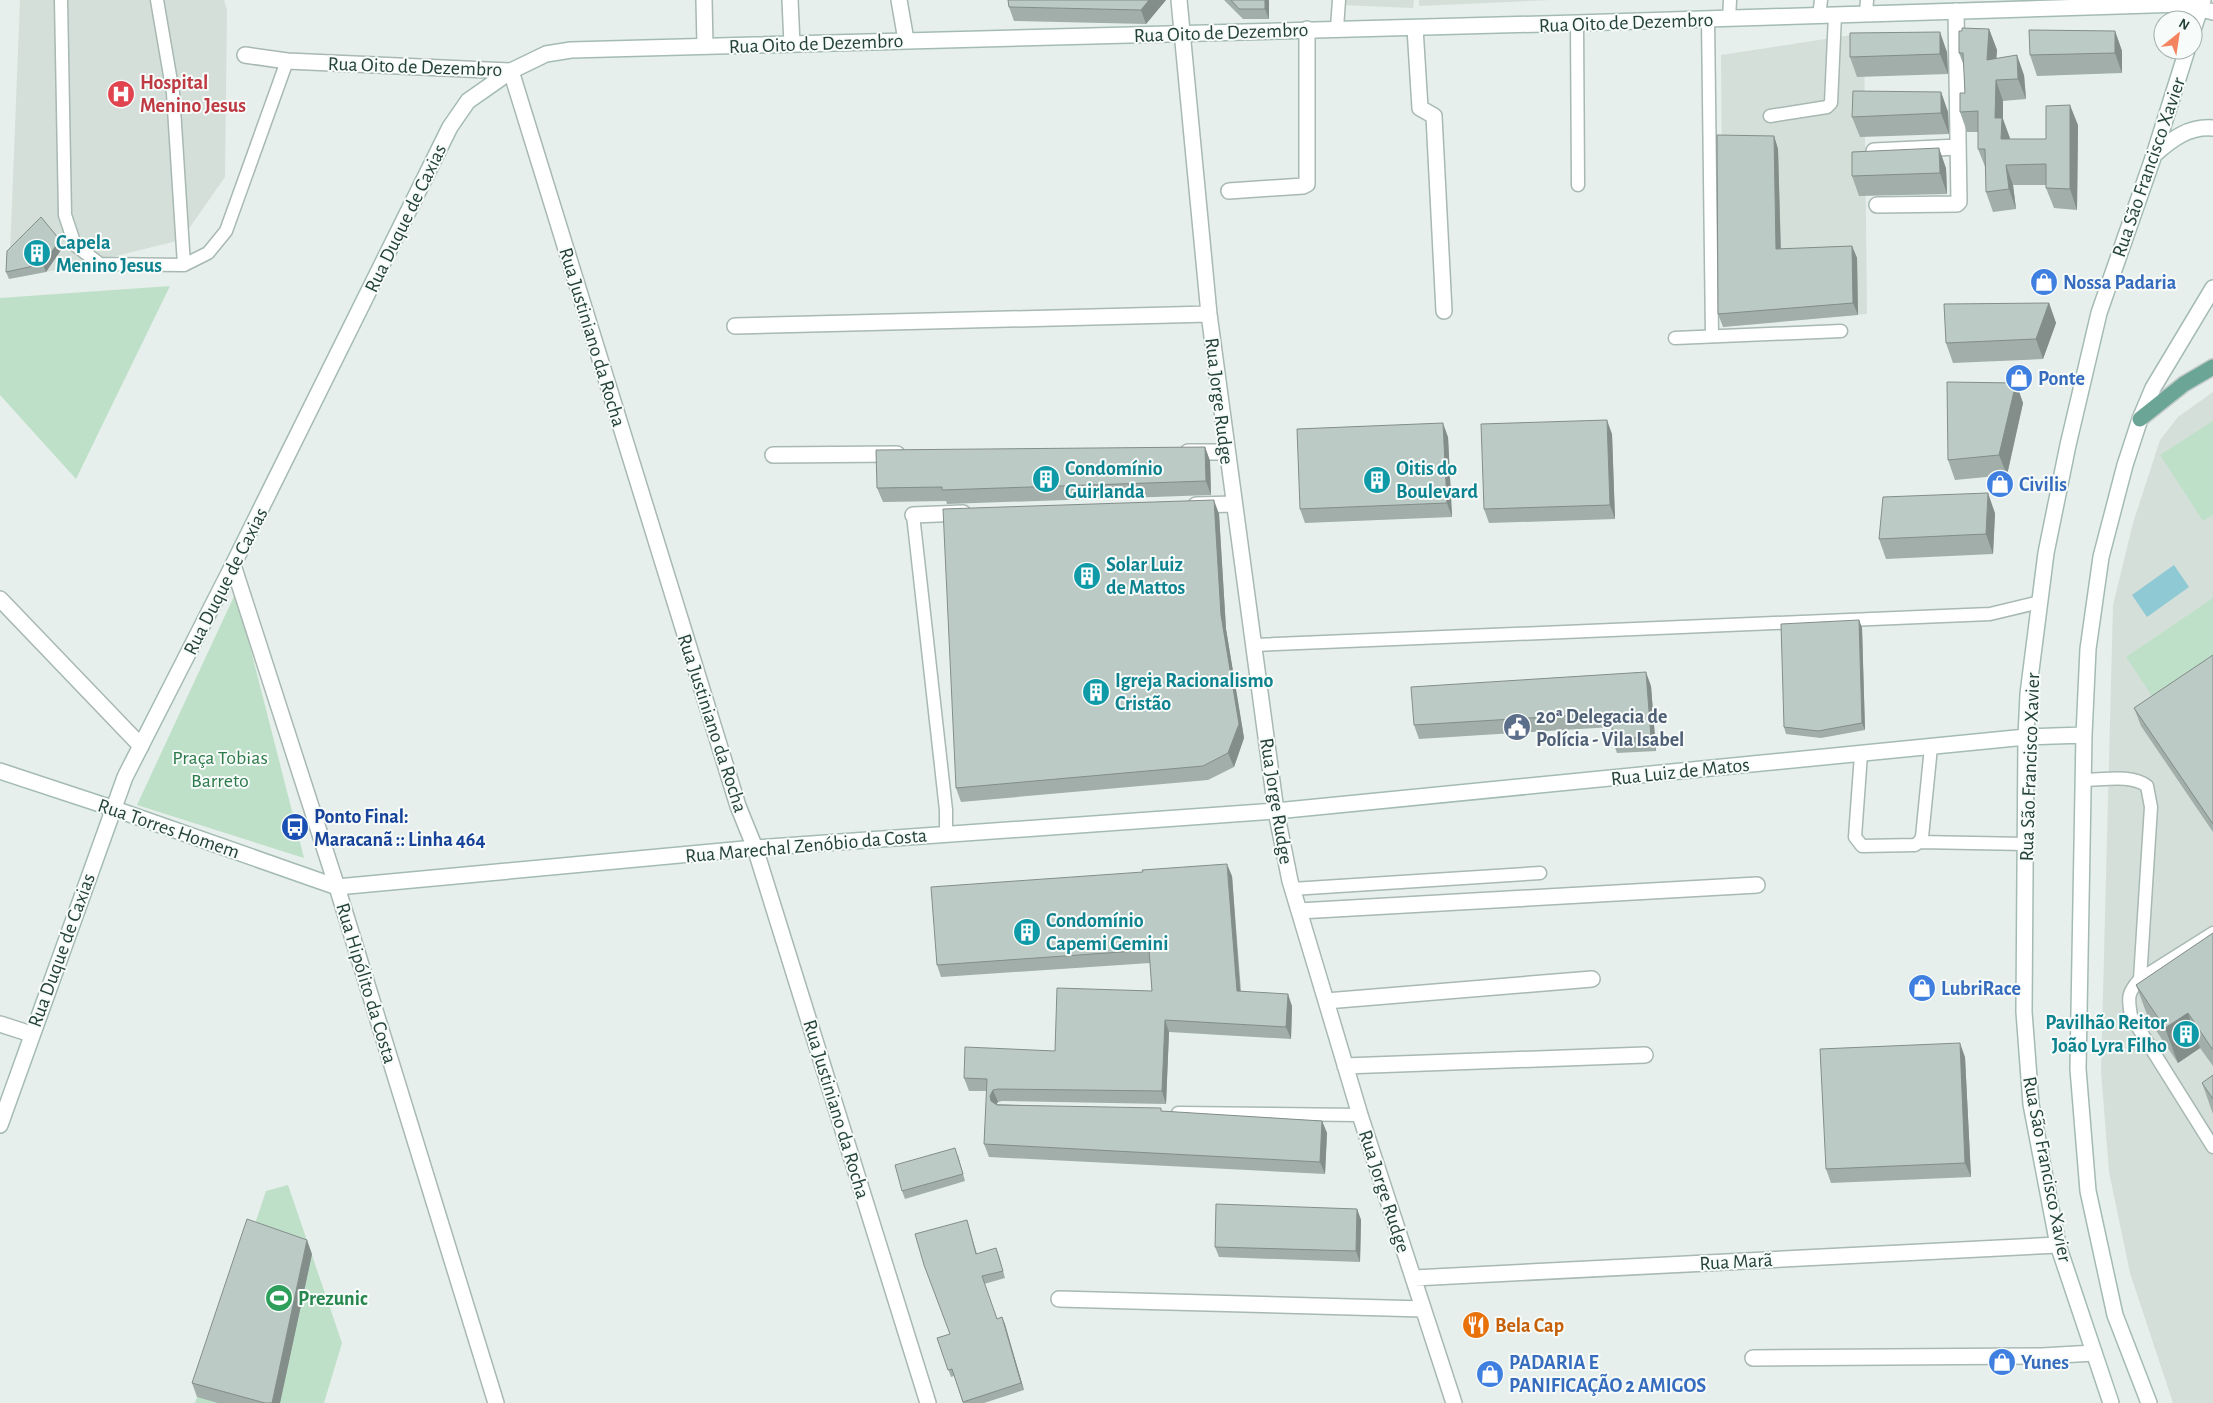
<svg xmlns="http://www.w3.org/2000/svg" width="2213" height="1403" font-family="'Alegreya Sans',sans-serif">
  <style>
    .built { fill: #d4dfda }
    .green { fill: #bfe0c8 }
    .water { fill: #8ec9d4 }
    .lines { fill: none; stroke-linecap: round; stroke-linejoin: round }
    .lane-casing { stroke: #a8b8b2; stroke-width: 15 }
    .street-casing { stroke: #a8b8b2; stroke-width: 18 }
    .secondary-casing { stroke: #a4bbb3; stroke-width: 18 }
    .primary-casing { stroke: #c2cac8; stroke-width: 18 }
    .lane { stroke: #fff; stroke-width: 12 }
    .street { stroke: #fff; stroke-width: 15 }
    .secondary { stroke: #fff; stroke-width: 15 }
    .primary { stroke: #6aa596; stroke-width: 15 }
    .wall { fill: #a1aea9 }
    .shaded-wall { fill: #838d89 }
    .building { fill: #bbcac4; stroke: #838d89 }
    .labels { text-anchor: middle; stroke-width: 4; stroke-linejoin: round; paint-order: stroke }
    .street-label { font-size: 20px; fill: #24423a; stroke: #f7fbf9 }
    .health-label { font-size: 20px; font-weight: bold; fill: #be3a42; stroke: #f7fbf9; text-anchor: start }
    .culture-label { font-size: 20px; font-weight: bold; fill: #0d838f; stroke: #f7fbf9; text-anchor: start }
    .shop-label { font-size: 20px; font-weight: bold; fill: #366cbe; stroke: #f7fbf9; text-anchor: start }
    .service-label { font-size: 20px; font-weight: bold; fill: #4e5e75; stroke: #f7fbf9; text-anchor: start }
    .park-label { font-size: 20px; fill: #2d7a4b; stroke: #f7fbf9 }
    .transit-label { font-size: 20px; font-weight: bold; fill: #164399; stroke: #f7fbf9; text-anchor: start }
    .leisure-label { font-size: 20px; font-weight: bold; fill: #27864d; stroke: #f7fbf9; text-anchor: start }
    .food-label { font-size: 20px; font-weight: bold; fill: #c56008; stroke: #f7fbf9; text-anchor: start }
  </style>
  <rect width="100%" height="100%" fill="#e6efeb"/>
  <path class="built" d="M20 0H224L227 10 225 177 181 240 71 267 9 279Z
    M1343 0H1414L1413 8 1342 5Z
    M1419 0H1551L1419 6Z
    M1864 33 1867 314 1723 327 1721 55Z
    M2213 392V1403H2173L2130 1273 2109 1172 2101 1071 2113 605 2133 523 2160 440 2178 417Z"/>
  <path class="green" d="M170 286 76 479 0 395V298Z
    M2213 421V515L2203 521 2160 455Z
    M236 592 304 858 137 805Z
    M2213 598V663L2156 702 2126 657Z
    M288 1185 342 1343 324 1403H195L266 1191Z"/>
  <path class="water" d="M2174 565 2189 587 2147 617 2132 595Z"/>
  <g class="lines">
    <g class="lane-casing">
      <path id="lane" d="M61 0 65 215 75 245 100 264 184 265 208 253 226 231 287 61
        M157 0 173 93 184 265
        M1866 14 1867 0
        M1819 16 1821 0
        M1708 19 1712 336
        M1729 19 1730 0
        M1577 23 1578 185
        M1337 28 1339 0
        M1770 116 1827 107 1831 103 1835 15
        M1675 338 1841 331
        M913 515 946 810V834
        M1255 645 1990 614 2040 602
        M1861 754 1855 837 1862 846 1915 845 1919 842 1922 837 1931 747
        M2084 780C2103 780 2131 774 2147 786L2151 807 2140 979
        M1919 842 2026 844
        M1292 889 1540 873
        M2213 933 2140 979C2127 993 2128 998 2131 1016L2213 1147
        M1178 1113 1360 1115"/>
    </g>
    <g class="street-casing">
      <path id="street" d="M704 0 705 46
        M790 0 792 44
        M899 0 906 40
        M1179 0 1209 314 1276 811 1290 881 1326 1001 1360 1115 1454 1403
        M1415 28 1420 108 1434 116 1444 311
        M245 55 287 61 511 71 738 806 755 848 928 1403
        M1874 151 1958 147
        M1229 191 1303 186 1307 184V29
        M1877 205 1957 204 1959 202 1956 11
        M735 326 1209 314
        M1188 452H1226
        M773 455 897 454
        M1196 505 1234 504
        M913 515 963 513
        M233 565 337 887 496 1403
        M0 599 141 746
        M1299 911 1757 885
        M1326 1001 1592 979
        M0 1024 31 1034
        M1345 1066 1645 1055
        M1414 1278 2058 1245
        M1059 1299 1423 1309
        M1753 1358 2042 1356 2094 1353"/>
    </g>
    <g class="secondary-casing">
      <path id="secondary" d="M2193 30 2203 0
        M2155 154C2172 139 2189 126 2213 128
        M0 771 112 808 337 887 755 848 1276 811 2026 737 2084 735
        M0 1125 125 777 233 565 450 127 468 101 511 71 546 54 571 50 1577 23 2182 4 2213 12
        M2111 1403 2058 1245 2031 1104 2024 1012 2026 737 2028 694 2046 553 2068 445 2099 313 2154 155 2187 50
        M2149 1403 2115 1315 2088 1191 2078 1069 2084 735 2088 649 2101 557 2125 465 2140 419 2153 388 2213 288"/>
    </g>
    <g class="primary-casing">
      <path id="primary" d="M2140 419 2184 384 2213 367"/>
    </g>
    <use href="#lane" class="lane"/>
    <use href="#street" class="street"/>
    <use href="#secondary" class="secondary"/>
    <use href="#primary" class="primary"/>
  </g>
  <path class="wall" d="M1008 0H1166L1146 24 1014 21 1009 7Z
    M1224 0H1269V19H1243Z
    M1989 29 1997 50 1996 59 2024 75 2026 99 2003 101V119L2009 139H2046L2078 125 2077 210 2054 208 2046 188V185H2013L2016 209 1993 212 1986 192V169L1978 149V132H1967L1960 112 1965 93 1964 66 1959 53Z
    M2115 31 2122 51V73L2037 76 2030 55Z
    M1947 52 1948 74 1857 77 1850 57Z
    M1941 92 1948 112 1949 134 1860 137 1852 117Z
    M1774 136 1778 149 1781 249 1852 246 1857 258 1858 315 1723 327 1718 314Z
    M1946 168 1947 194 1859 196 1852 176Z
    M60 240 63 247 46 272 9 279 6 272Z
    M2049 303 2056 323 2043 359 1953 363 1946 343Z
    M2016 383 2023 403 2007 475 1955 480 1948 460Z
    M1612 434 1615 519 1489 523 1484 509Z
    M1448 437 1452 517 1305 523 1300 509Z
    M1205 447 1210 461 1211 495 947 504 946 501 883 502 877 488Z
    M1995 513 1993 554 1886 559 1879 539Z
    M1219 514 1226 629 1244 738 1234 767 1208 780 961 802 956 788Z
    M1859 620 1862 628 1865 730 1821 738 1786 734 1784 727Z
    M2213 655V832L2141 726 2134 708Z
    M1651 686 1656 751 1617 753 1612 739V727L1419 739 1414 725Z
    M1232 876 1241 991 1292 1006 1291 1039 1169 1032 1166 1104 1002 1101 998 1102 996 1104 1162 1111 1322 1121 1327 1133 1325 1174 989 1157 984 1144 987 1091H969L964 1078 1055 1051 1152 991 1150 963 941 977 937 965Z
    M2213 933V1066L2200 1048 2178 1063 2149 1020 2136 985Z
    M1965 1057 1971 1177 1831 1183 1826 1169Z
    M2213 1075V1114L2202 1083Z
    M958 1155 965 1181 905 1199 902 1191Z
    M1357 1209 1361 1220 1360 1262 1219 1257 1215 1247Z
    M969 1227 977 1254 996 1248 999 1256 1005 1278 984 1284 997 1319 1002 1317 1024 1390 984 1403H963L954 1376 951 1377 937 1338 950 1334Z
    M312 1254 280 1403H218L197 1397 192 1383Z"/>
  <path class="shaded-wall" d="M1149 0H1166L1146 24 1141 10Z
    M1265 0H1269V19L1265 9Z
    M1989 29 1997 50 1995 80 1987 60Z
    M2115 31 2122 51V73L2115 53Z
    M1940 32 1947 52 1948 74 1940 54Z
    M2017 55 2024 75 2026 99 2018 79Z
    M1996 80 2003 101V119L2010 138 2008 159 2001 139 1995 118Z
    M1941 92 1948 112 1949 134 1941 113Z
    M2070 105 2078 125 2077 210 2070 189Z
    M1774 136 1778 149 1781 262 1776 249Z
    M1939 148 1946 168 1947 194 1940 173Z
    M2006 165 2013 185 2016 209 2009 189Z
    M60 240 63 247 46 272 43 264Z
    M1852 246 1857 258 1858 315 1853 303Z
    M2049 303 2056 323 2043 359 2036 339Z
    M2016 383 2023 403 2007 475 1999 455Z
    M1607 420 1612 434 1615 519 1610 505Z
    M1443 423 1448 437 1452 517 1447 503Z
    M1205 447 1210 461 1211 495 1206 481Z
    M1988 493 1995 513 1993 554 1986 534Z
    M1214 500 1219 514 1226 629 1244 738 1234 767 1228 753Z
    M1859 620 1862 628 1865 730 1862 723Z
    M1646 672 1651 686 1656 751 1651 737Z
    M1227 864 1232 876 1241 1003 1237 991Z
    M1288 994 1292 1006 1291 1039 1286 1027Z
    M2188 1013 2200 1048 2178 1063 2165 1028Z
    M1165 1020 1169 1032 1166 1104 1162 1091Z
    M1960 1043 1965 1057 1971 1177 1965 1163Z
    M993 1090 998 1102 994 1108 995 1113 990 1096Z
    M1322 1121 1327 1133 1325 1174 1320 1162Z
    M1357 1209 1361 1220 1360 1262 1356 1251Z
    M307 1240 312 1254 280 1403H272Z
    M1002 1317 1005 1324 1024 1390 1021 1383Z"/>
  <path class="building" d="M1008 0H1149L1141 10 1009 7Z
    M1231 0H1265V9H1239Z
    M1962 28 1989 29 1987 60 2017 55 2018 79 1996 80 1995 118H2002L2001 139H2046V106L2070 105V189L2046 188V164L2006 165 2009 189 1986 192 1985 149H1978V111L1960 112V93H1965L1963 53H1959V31H1962Z
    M2029 30 2115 31V53L2030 55Z
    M1940 32V54L1850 57V33Z
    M1853 91 1941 92V113L1852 117Z
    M1717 135 1774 136 1776 249 1852 246 1853 303 1718 314Z
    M1939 148 1940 173 1852 176V152Z
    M41 217 60 240 43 264 6 272 7 251Z
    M2049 303 2036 339 1946 343 1944 304Z
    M1947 382 2016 383 1999 455 1948 460Z
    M1607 420 1610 505 1484 509 1481 424Z
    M1443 423 1447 503 1300 509 1297 429Z
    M1205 447 1206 481 942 490V487L877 488 876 450Z
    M1988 493 1986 534 1879 539 1883 497Z
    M1214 500 1221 615 1239 724 1228 753 1203 766 956 788 943 509Z
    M1859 620 1862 723 1818 731 1784 727 1781 624Z
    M2213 655V824L2134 708Z
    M1646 672 1651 737 1612 739V713L1414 725 1411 687Z
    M1227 864 1237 991 1288 994 1286 1027 1165 1020 1162 1091 998 1089 993 1090 990 1096 991 1101 997 1105 1161 1108V1111L1322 1121 1320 1162 984 1144 987 1079 964 1078 965 1047 1055 1051 1057 988 1152 991 1149 950 937 965 931 887 1143 872 1142 870Z
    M2213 933V1050L2188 1013 2165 1028 2136 985Z
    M1960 1043 1965 1163 1826 1169 1820 1049Z
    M2213 1075V1099L2202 1083Z
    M955 1148 963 1174 902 1191 895 1165Z
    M1216 1204 1357 1209 1356 1251 1215 1247Z
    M247 1219 307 1240 272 1403H265L192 1383Z
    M967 1220 976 1254 996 1248 1003 1271 982 1276 997 1319 1002 1317 1021 1383 963 1402 952 1369 948 1370 937 1338 950 1334 924 1265 915 1234Z"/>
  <defs>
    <g id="hospital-disc" transform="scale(1.4375)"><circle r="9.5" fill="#e0444e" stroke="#f7fbf9"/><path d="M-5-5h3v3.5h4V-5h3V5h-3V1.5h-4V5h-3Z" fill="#fff"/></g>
    <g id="building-disc" transform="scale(1.4375)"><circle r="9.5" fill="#0f9aa8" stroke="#f7fbf9"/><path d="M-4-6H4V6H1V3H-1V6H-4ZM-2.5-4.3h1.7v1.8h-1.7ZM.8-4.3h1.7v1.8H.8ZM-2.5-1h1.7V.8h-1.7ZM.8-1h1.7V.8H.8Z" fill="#fff"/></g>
    <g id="shop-disc" transform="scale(1.4375)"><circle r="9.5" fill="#3f7fe0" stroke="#f7fbf9"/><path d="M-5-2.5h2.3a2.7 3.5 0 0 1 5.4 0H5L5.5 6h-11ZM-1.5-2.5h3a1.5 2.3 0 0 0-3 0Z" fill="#fff"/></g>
    <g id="civic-disc" transform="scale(1.4375)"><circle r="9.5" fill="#5c6f8a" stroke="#f7fbf9"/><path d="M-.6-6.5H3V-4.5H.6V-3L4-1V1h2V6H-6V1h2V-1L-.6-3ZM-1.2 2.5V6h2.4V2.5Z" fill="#fff"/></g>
    <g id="bus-disc" transform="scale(1.4375)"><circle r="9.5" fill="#1a4fb4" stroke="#f7fbf9"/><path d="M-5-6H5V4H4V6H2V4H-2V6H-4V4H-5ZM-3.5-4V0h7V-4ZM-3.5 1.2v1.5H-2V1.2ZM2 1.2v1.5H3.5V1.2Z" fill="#fff"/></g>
    <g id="stadium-disc" transform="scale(1.4375)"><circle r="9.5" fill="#2e9e5b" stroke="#f7fbf9"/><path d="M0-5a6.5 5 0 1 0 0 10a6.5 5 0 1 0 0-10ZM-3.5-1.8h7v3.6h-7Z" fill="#fff"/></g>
    <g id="restaurant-disc" transform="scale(1.4375)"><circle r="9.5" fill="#e8710a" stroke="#f7fbf9"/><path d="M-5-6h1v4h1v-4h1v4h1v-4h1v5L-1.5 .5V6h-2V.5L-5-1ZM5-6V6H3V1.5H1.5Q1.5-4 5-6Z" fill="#fff"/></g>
  </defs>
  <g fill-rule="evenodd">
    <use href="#hospital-disc" x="121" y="94"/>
    <use href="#building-disc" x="37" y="253"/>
    <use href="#shop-disc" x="2044" y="282"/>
    <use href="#shop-disc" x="2019" y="378"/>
    <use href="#building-disc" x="1046" y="479"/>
    <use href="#building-disc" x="1377" y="480"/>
    <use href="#shop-disc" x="2000" y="484"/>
    <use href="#building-disc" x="1087" y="576"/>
    <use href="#building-disc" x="1096" y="692"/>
    <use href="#civic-disc" x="1517" y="727"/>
    <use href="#bus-disc" x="295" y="827"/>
    <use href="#building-disc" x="1027" y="932"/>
    <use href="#shop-disc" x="1922" y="988"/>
    <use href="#building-disc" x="2186" y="1034"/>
    <use href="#stadium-disc" x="279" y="1298"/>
    <use href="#restaurant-disc" x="1476" y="1325"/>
    <use href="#shop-disc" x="2002" y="1362"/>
    <use href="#shop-disc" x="1490" y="1374"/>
  </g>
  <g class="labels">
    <g class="street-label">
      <text transform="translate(1626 22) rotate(-2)" y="7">Rua Oito de Dezembro</text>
      <text transform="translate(1221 32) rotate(-2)" y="7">Rua Oito de Dezembro</text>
      <text transform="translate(816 43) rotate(-2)" y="7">Rua Oito de Dezembro</text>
      <text transform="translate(415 66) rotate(2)" y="7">Rua Oito de Dezembro</text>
      <text transform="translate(2148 167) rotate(-71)" y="7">Rua São Francisco Xavier</text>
      <text transform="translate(405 218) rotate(-64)" y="7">Rua Duque de Caxias</text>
      <text transform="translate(593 337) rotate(73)" y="7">Rua Justiniano da Rocha</text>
      <text transform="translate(1220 401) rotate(83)" y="7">Rua Jorge Rudge</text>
      <text transform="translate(225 581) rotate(-63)" y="7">Rua Duque de Caxias</text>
      <text transform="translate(713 723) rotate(72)" y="7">Rua Justiniano da Rocha</text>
      <text transform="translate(2029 767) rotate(-88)" y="7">Rua São Francisco Xavier</text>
      <text transform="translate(1680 771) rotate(-6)" y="7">Rua Luiz de Matos</text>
      <text transform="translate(1277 801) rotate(81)" y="7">Rua Jorge Rudge</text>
      <text transform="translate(169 828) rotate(19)" y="7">Rua Torres Homem</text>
      <text transform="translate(806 845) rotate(-5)" y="7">Rua Marechal Zenóbio da Costa</text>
      <text transform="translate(61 950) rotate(-70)" y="7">Rua Duque de Caxias</text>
      <text transform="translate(367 983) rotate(73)" y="7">Rua Hipólito da Costa</text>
      <text transform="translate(837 1109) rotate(73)" y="7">Rua Justiniano da Rocha</text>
      <text transform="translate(2048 1169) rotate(79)" y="7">Rua São Francisco Xavier</text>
      <text transform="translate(1385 1191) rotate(72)" y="7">Rua Jorge Rudge</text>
      <text transform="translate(1736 1261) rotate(-3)" y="7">Rua Marã</text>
    </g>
    <g class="health-label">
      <text x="140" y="89">Hospital<tspan x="140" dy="23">Menino Jesus</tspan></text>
    </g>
    <g class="culture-label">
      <text x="56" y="249">Capela<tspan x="56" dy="23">Menino Jesus</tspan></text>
      <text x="1065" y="475">Condomínio<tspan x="1065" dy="23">Guirlanda</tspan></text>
      <text x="1396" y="475">Oitis do<tspan x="1396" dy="23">Boulevard</tspan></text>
      <text x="1106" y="571">Solar Luiz<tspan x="1106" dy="23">de Mattos</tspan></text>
      <text x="1115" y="687">Igreja Racionalismo<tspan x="1115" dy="23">Cristão</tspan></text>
      <text x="1046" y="927">Condomínio<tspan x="1046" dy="23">Capemi Gemini</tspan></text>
      <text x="2167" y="1029" text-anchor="end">Pavilhão Reitor<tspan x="2167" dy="23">João Lyra Filho</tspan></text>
    </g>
    <g class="shop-label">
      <text x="2063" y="289">Nossa Padaria</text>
      <text x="2038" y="385">Ponte</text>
      <text x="2019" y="491">Civilis</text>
      <text x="1941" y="995">LubriRace</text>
      <text x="1509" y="1369">PADARIA E<tspan x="1509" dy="23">PANIFICAÇÃO 2 AMIGOS</tspan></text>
      <text x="2021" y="1369">Yunes</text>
    </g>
    <g class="service-label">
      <text x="1536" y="723">20ª Delegacia de<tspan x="1536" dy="23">Polícia - Vila Isabel</tspan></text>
    </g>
    <g class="park-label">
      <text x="220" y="764">Praça Tobias<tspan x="220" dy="23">Barreto</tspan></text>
    </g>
    <g class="transit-label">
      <text x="314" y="823">Ponto Final:<tspan x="314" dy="23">Maracanã :: Linha 464</tspan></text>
    </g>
    <g class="leisure-label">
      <text x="298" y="1305">Prezunic</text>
    </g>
    <g class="food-label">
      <text x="1495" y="1332">Bela Cap</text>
    </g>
  </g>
  <g transform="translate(2178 35) rotate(30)"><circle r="24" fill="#f7fbf9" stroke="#a3b1ad"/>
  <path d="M0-4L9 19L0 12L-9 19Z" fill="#f4845f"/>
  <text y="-8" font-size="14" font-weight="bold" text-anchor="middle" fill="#24423a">N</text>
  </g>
</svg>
